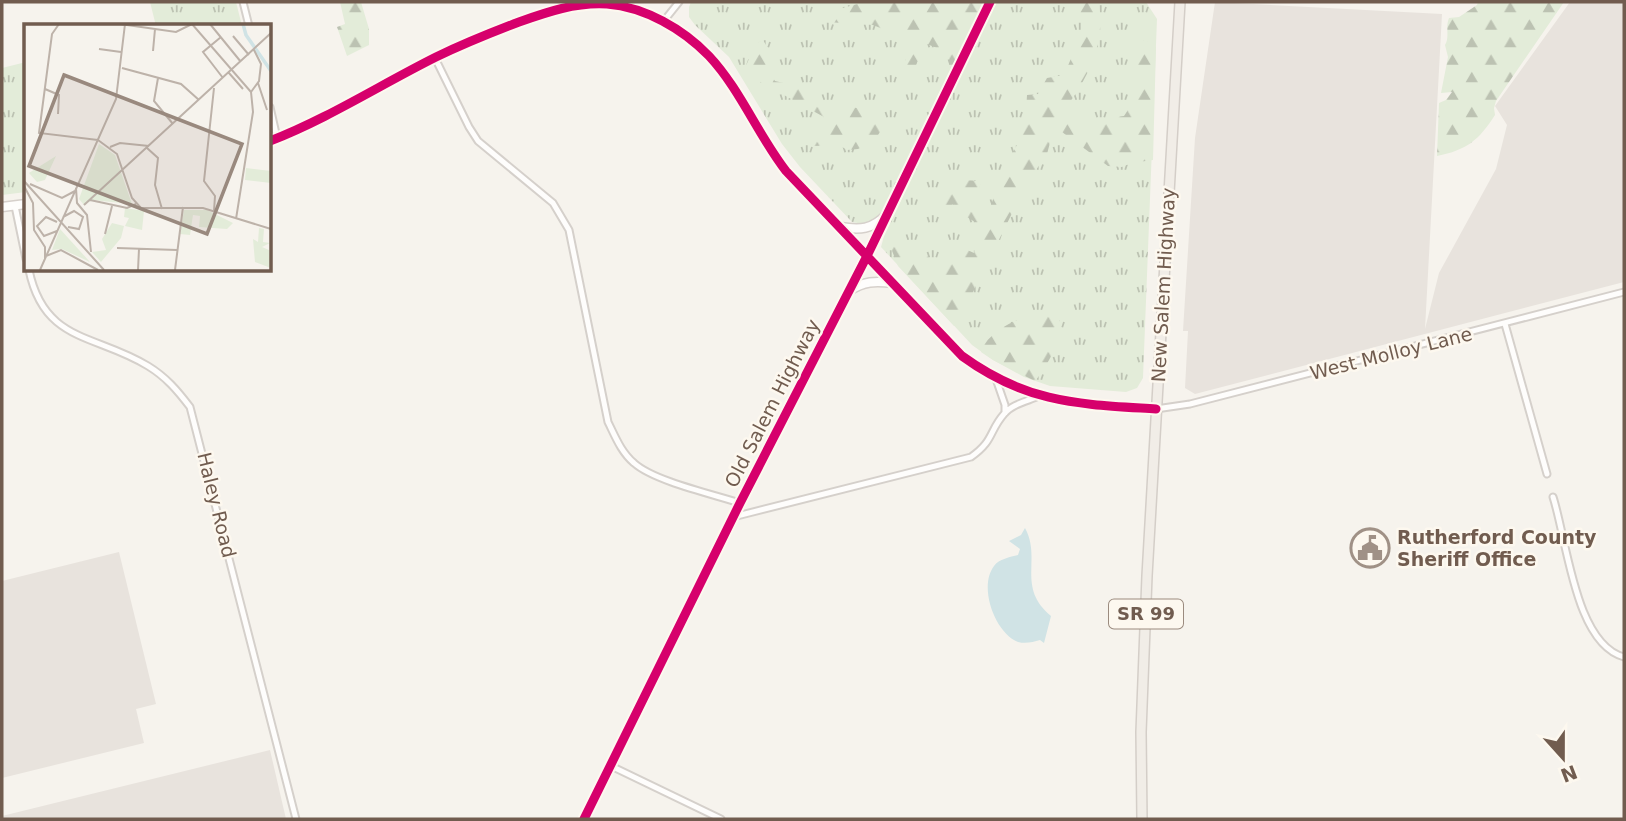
<svg xmlns="http://www.w3.org/2000/svg" width="1626" height="821" font-family="'DejaVu Sans',sans-serif">
  <style>
    .industrial { fill: #e8e3dd }
    .grass { fill: url(#grass-tufts) }
    .forest { fill: url(#forest-firs) }
    .water { fill: #d0e3e5 }
    .lines { fill: none; stroke-linecap: round; stroke-linejoin: round }
    .street-casing { stroke: #d5d0cb; stroke-width: 9 }
    .secondary-casing { stroke: #d6d0cb; stroke-width: 11 }
    .primary-casing { stroke: #d4cec8; stroke-width: 12 }
    .street { stroke: #fefdfc; stroke-width: 5 }
    .secondary { stroke: #fefdfc; stroke-width: 8 }
    .primary { stroke: #f1ede7; stroke-width: 9 }
    .cycleway-casing { stroke: #fdf8ef; stroke-width: 13 }
    .cycleway { stroke: #d6006c; stroke-width: 9 }
    .labels { text-anchor: middle; stroke-width: 5; stroke-linejoin: round; paint-order: stroke }
    .shield { fill: #fdf8ef; stroke: #9b8b7f; stroke-width: 2 }
    .shield-label { font-size: 18px; font-weight: bold; fill: #715c4f }
    .street-label { font-size: 19px; fill: #715c4f; stroke: #fdf8ef }
    .poi-label { font-size: 19px; font-weight: bold; fill: #715c4f; stroke: #fdf8ef; text-anchor: start }
    .inset-river { fill: none; stroke: #d0e3e5; stroke-width: 3.5 }
    .inset-road { fill: none; stroke: #bdb2a9; stroke-width: 2 }
    .view { fill: #99897e; fill-opacity: 0.15; stroke: #99897e; stroke-width: 3.5 }
    .inset-edge { fill: none; stroke: #715c4f; stroke-width: 3.5 }
  </style>
  <defs>
    <pattern id="grass-tufts" width="24" height="20" patternUnits="userSpaceOnUse" patternTransform="scale(1.75)"><rect width="24" height="20" fill="#e3ecd9"/><path d="M3 7l-1-3M5 7V3M7 7l1-3M15 17l-1-3M17 17v-4M19 17l1-3" fill="none" stroke="#bcc2b2"/></pattern>
    <pattern id="forest-firs" width="22" height="20" patternUnits="userSpaceOnUse" patternTransform="scale(1.75)"><rect width="22" height="20" fill="#e3ecd9"/><path d="M5 1l3.5 6h-7zM16 11l3.5 6h-7z" fill="#bcc2b2"/></pattern>
  </defs>
  <rect width="100%" height="100%" fill="#f6f3ed"/>
  <path class="industrial" d="M1215 2 1442 14 1425 329 1439 273 1496 169 1507 125 1495 106 1570 2H1624V282L1195 394 1185 388 1188 331H1183L1195 138Z
    M119 552 156 704 136 709 144 743 2 778V581Z
    M270 750 286 819H2V816Z"/>
  <path class="grass" d="M150 2H236L242 26H156Z
    M691 2H986L886 207C877 221 869 226 852 222L800 167 782 144 729 57 695 25 689 17V7Z
    M995 2H1146L1157 19 1143 378 1137 388 1126 392 1050 386 1024 377 993 360 972 345 881 247 884 236Z
    M26 62V192L2 195V68Z"/>
  <path class="forest" d="M340 2H361L369 29V45L347 56 337 27 345 24Z
    M865 2H986L953 70 949 68V53L927 44 914 68 906 66V54L912 41 873 25 827 22 824 13Z
    M1058 2H1099C1098 10 1102 15 1101 23 1099 53 1087 78 1070 102L1074 120 1101 130 1108 118 1124 116C1139 96 1136 67 1133 43L1139 39 1151 42 1156 47 1153 160 1131 163 1122 167 1108 166 1062 132 1052 135 1047 154 1027 183 973 292 960 325 954 326 898 266 889 243 897 237C913 244 927 260 944 264L949 242 974 253 978 224 956 210 954 204 947 207H937L930 198 939 189H951L961 180 982 181 972 207 988 214 1002 173 1025 130 1027 95 1038 94 1047 78 1064 75 1081 35 1083 17Z
    M1478 2H1564L1496 101 1494 108 1495 115C1479 140 1467 150 1437 156L1439 103 1446 100 1452 92 1441 93 1448 57 1445 45C1450 37 1445 27 1449 18L1459 17 1477 5Z
    M763 40 769 50 766 68 775 81C799 85 815 99 838 105 848 108 861 106 870 113 877 117 878 124 880 132L874 141 858 149 847 150 839 145 813 146 809 137 811 129 824 117 753 78 746 66 755 44Z
    M1042 311C1048 312 1054 312 1058 317 1068 331 1045 370 1035 381L993 360 981 352C987 331 1022 316 1042 311Z"/>
  <path class="water" d="M1025 528C1042 559 1016 587 1051 616L1044 643 1040 640C1033 642 1026 644 1018 642 995 633 978 587 994 566 999 559 1010 557 1018 555L1020 549 1009 541 1021 535Z"/>
  <g class="lines">
    <g class="street-casing">
      <path id="street" d="M243 2 249 26
        M663 22 679 2
        M435 58 469 127 478 141 553 203 569 230 608 422C615 436 621 452 634 463 654 481 712 494 740 503
        M270 107 277 138
        M15 206 26 259
        M29 270C44 343 96 334 148 366 166 377 177 390 190 407L296 819
        M1505 324 1547 474
        M996 379 1005 405V413
        M1156 409 1190 404 1624 292
        M1553 497C1567 540 1575 644 1624 657
        M733 517 971 457C994 441 989 431 1004 414 1012 404 1028 401 1039 396
        M611 766 721 819
        M584 819 740 503 867 256 990 2"/>
    </g>
    <g class="secondary-casing">
      <path id="secondary" d="M270 141C327 119 380 85 436 57 463 44 490 33 519 22 547 12 576 2 607 4 645 7 683 29 709 56 740 89 758 135 786 171L962 356C1028 404 1079 404 1156 409
        M2 207 26 204
        M840 227C860 230 872 230 887 214
        M849 291C864 281 875 281 893 283"/>
    </g>
    <g class="primary-casing">
      <path id="primary" d="M1142 819 1141 732 1147 576 1180 2"/>
    </g>
    <use href="#street" class="street"/>
    <use href="#secondary" class="secondary"/>
    <use href="#primary" class="primary"/>
    <g class="cycleway-casing">
      <path id="cycleway" d="M270 141C327 119 380 85 436 57 463 44 490 33 519 22 547 12 576 2 607 4 645 7 683 29 709 56 740 89 758 135 786 171L962 356C1028 404 1079 404 1156 409
        M584 819 740 503 867 256 990 2"/>
    </g>
    <use href="#cycleway" class="cycleway"/>
  </g>
  <defs>
    <g id="civic-ring" transform="scale(2.0125)"><circle r="9.5" fill="#fdf8ef" stroke="#a09186" stroke-width="1.5"/><path d="M-.6-6.5H3V-4.5H.6V-3L4-1V1h2V6H-6V1h2V-1L-.6-3ZM-1.2 2.5V6h2.4V2.5Z" fill="#a09186"/></g>
  </defs>
  <g fill-rule="evenodd">
    <use href="#civic-ring" x="1370" y="548"/>
  </g>
  <g class="labels">
    <rect class="shield" x="1109" y="599.5" width="74" height="29" rx="5"/>
    <g class="shield-label">
      <text x="1146" y="620">SR 99</text>
    </g>
    <g class="street-label">
      <text transform="translate(1163 285) rotate(-87)" y="7">New Salem Highway</text>
      <text transform="translate(1391 353) rotate(-14)" y="7">West Molloy Lane</text>
      <text transform="translate(772 403) rotate(-63)" y="7">Old Salem Highway</text>
      <text transform="translate(217 505) rotate(76)" y="7">Haley Road</text>
    </g>
    <g class="poi-label">
      <text x="1397" y="544">Rutherford County<tspan x="1397" dy="22">Sheriff Office</tspan></text>
    </g>
  </g>
  <g transform="translate(24 24)">
    <rect width="247" height="247" fill="#f6f3ed"/>
    <path d="M75 120 91 131 108 180 68 176 60 181 55 175ZM160 186H183L209 199 203 205 175 203 176 192 169 191 166 211 156 210ZM88 199 100 202 97 214 77 238 68 228 82 226 78 215ZM235 204 240 205 239 218 246 219 238 223 245 226 247 244 231 238 229 215 234 218ZM36 205 66 238 38 225 28 226Z" fill="#e3ecd9"/>
    <path d="M32 132 21 156 13 158 5 149ZM101 184 120 187 118 206 101 202 105 194 100 193Z" fill="#e3ecd9"/>
    <path d="M222 144 247 147V159L221 156Z" fill="#e3ecd9"/>
    <path class="inset-river" d="M219 0 222 11 247 47"/>
    <path class="inset-road" d="M35 0 28 10 15 109 74 116M96 0 152 8 168 0 227 68 229 88 212 195M186 0 217 38M209 12 225 31M197 13 179 28 199 54M75 25 97 28M129 27 131 5M98 44 157 60 175 76M205 49 219 65M134 54 130 77 149 100M234 59 243 86M190 64 180 157 191 172 190 187M21 65 35 71 34 90M227 68 235 57 237 40 230 26M74 116 93 130 108 174 117 184H179L247 205M86 123 96 119 125 122M123 124 134 134 131 161 138 185M0 157 80 246M6 160 38 174 51 167M0 162 9 179 10 206 21 223V235M52 164 53 179 63 191 67 228M66 176 103 184 112 180M60 181 247 9M39 193 50 187 59 193 55 205 44 203M33 198 22 193 13 202 20 212 33 207M81 210 88 182M93 224 153 226M22 232 37 226 74 246M16 246 92 75 101 0M114 246 115 225M151 246 159 183"/>
    <path class="view" d="M40 51 218 120 183 210 5 142Z"/>
    <rect width="247" height="247" class="inset-edge"/>
  </g>
  <rect width="1626" height="821" fill="none" stroke="#715c4f" stroke-width="7"/>
  <g transform="translate(1563 758) rotate(159)" stroke="#fdf8ef" stroke-width="5" paint-order="stroke">
  <path d="M0-5L12 26L0 18L-12 26Z" fill="#715c4f"/>
  <text y="-10" font-size="19" font-weight="bold" text-anchor="middle" fill="#715c4f">N</text>
  </g>
</svg>
